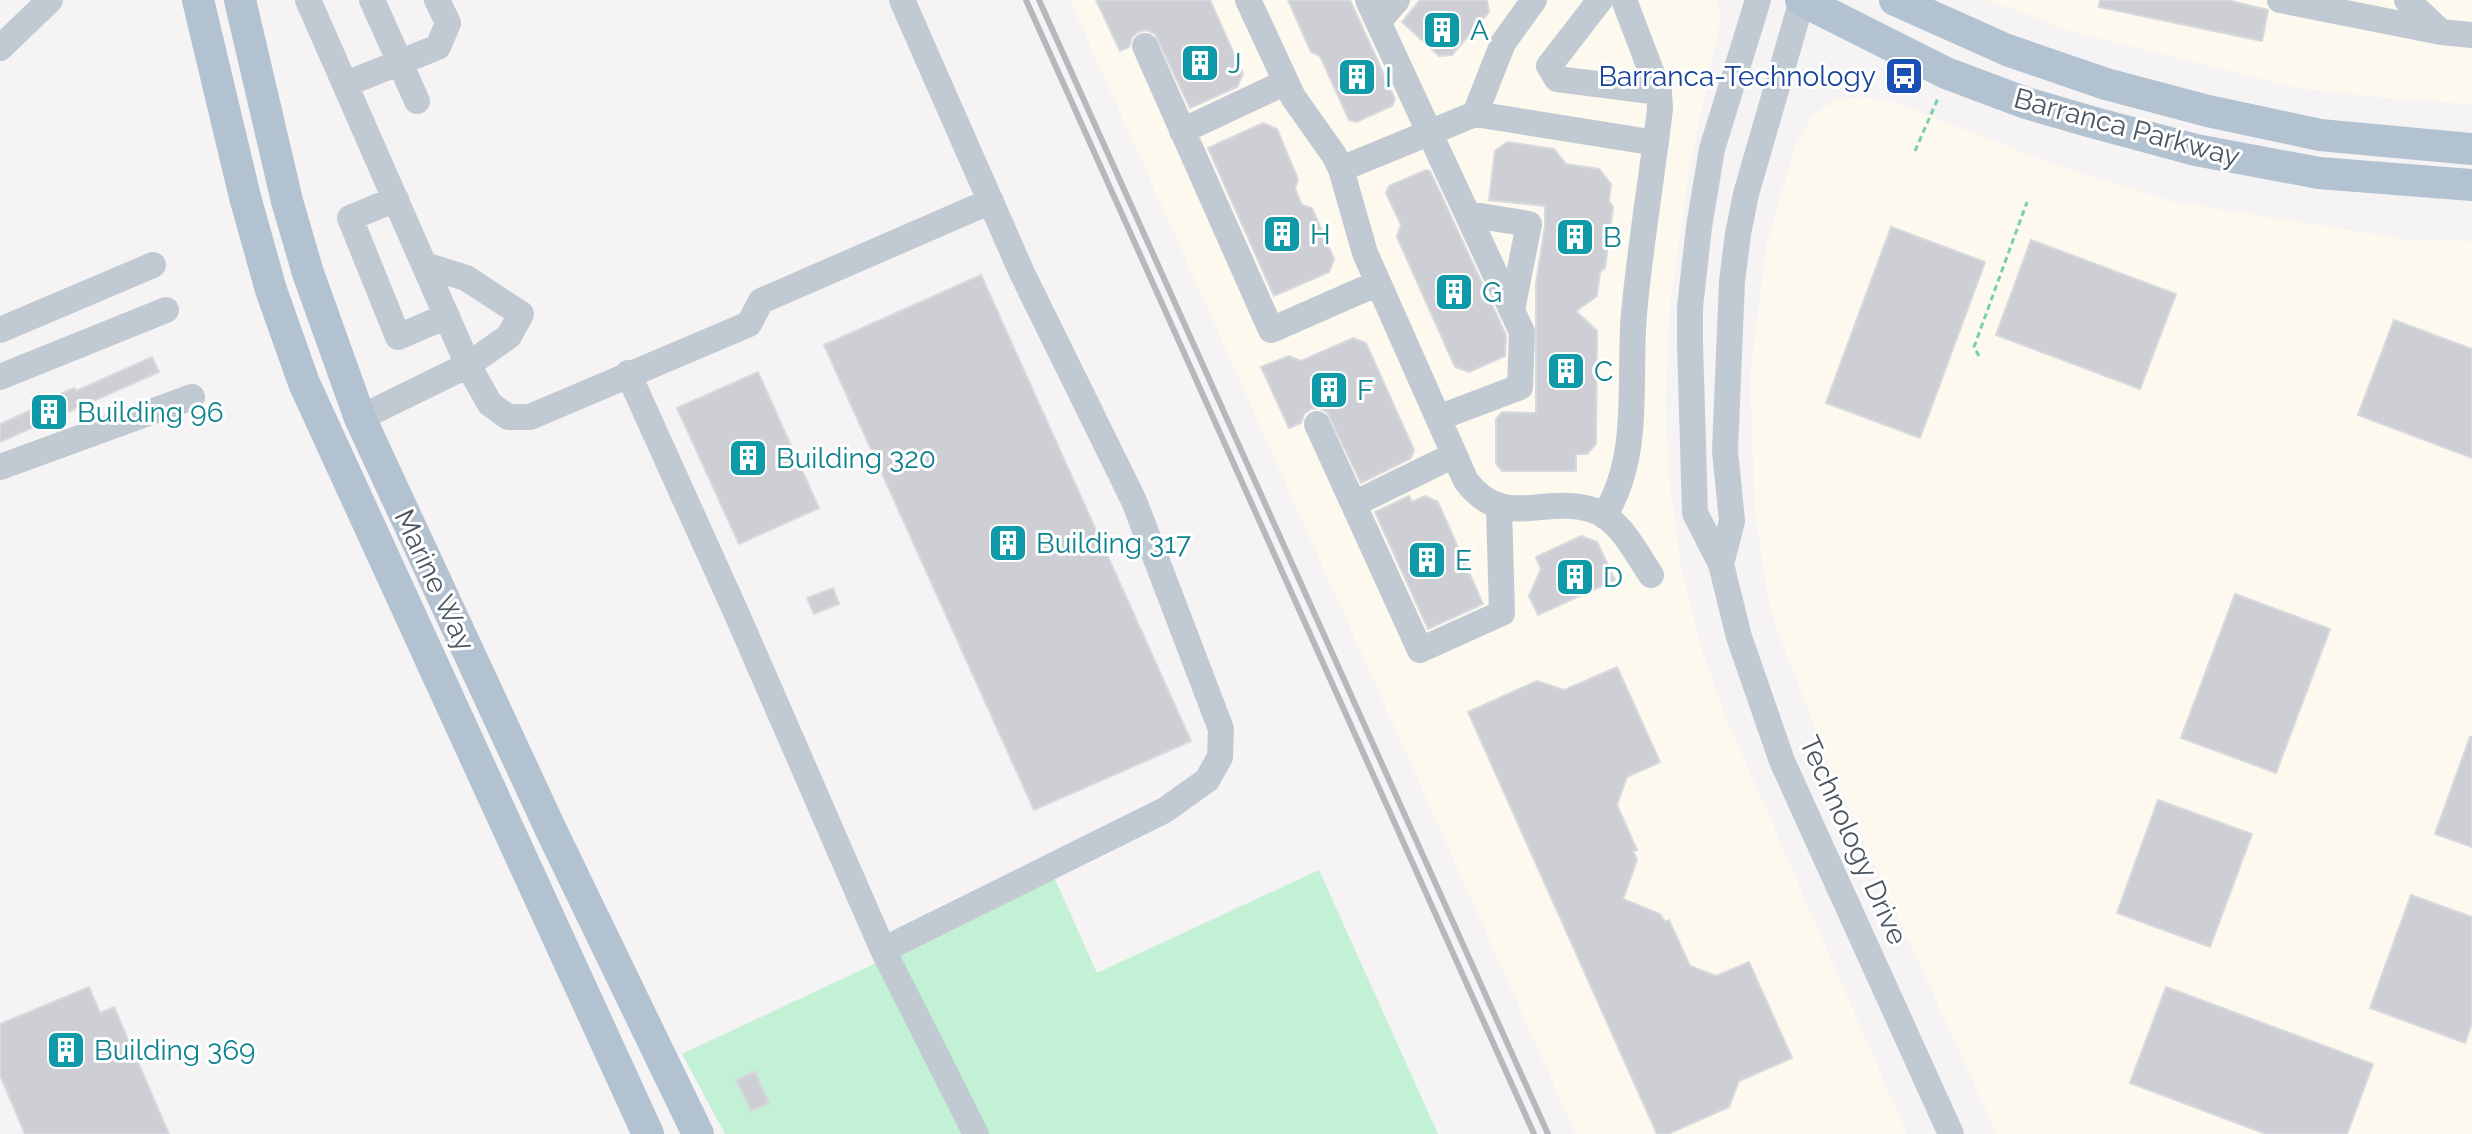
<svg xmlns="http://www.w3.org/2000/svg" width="2472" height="1134" font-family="Raleway,sans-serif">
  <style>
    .commercial { fill: #fdf9ef }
    .green { fill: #c3f1d5 }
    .building { fill: #cdcfd5; stroke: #d7d9de; stroke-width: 2 }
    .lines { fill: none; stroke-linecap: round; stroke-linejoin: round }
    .path { stroke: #7ad0a6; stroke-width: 3; stroke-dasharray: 6 4; stroke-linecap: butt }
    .minor { stroke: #c1cad2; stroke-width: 26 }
    .major { stroke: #b3c2d1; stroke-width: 32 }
    .rail { stroke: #b5b8bd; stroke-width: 6 }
    .labels { text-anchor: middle; stroke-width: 6; stroke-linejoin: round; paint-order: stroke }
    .culture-label { font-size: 28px; fill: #0d838f; stroke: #fff; text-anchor: start }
    .transit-label { font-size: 28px; fill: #164399; stroke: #fff; text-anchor: end }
    .street-label { font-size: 28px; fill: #4a5661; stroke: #fff }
  </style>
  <rect width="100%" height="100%" fill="#f5f3f3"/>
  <path class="commercial" d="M1070 0H1716L1722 14 1690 167 1670 307 1666 398 1668 469 1681 567 1702 650 1725 715 1907 1134H1576Z
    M1988 0H2472V104L2387 98 2298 88 2076 33Z
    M1861 97 1889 100 2053 164 2171 201 2409 240 2472 241V1134H1997L1830 767 1770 610 1755 514 1750 377 1767 243 1795 146 1811 117 1835 100Z"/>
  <path class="green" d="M1319 870 1438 1134H725L682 1054 1055 879 1097 973Z"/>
  <path class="building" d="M1096 0H1210L1243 74 1237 87 1190 108 1155 34 1146 30 1138 32 1132 37 1129 47 1120 51Z
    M1288 0H1350L1395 99 1392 106 1356 122 1349 120 1320 56 1311 52Z
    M1420 0H1487L1489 12 1452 55 1439 56 1402 22Z
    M2100 0H2227L2268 10 2262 41 2099 7Z
    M1263 123 1277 129 1298 179 1295 189 1302 205 1312 208 1334 259 1329 272 1274 296 1208 148Z
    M1507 142 1554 149 1566 164 1599 169 1611 184 1609 201 1613 207 1605 268 1600 272 1597 296 1576 311 1597 331 1596 444 1587 454H1576V471H1502L1496 464V419L1502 412 1536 413V283L1545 226V206L1489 200 1495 151Z
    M1426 170 1430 171 1506 335 1505 356 1469 372 1455 367 1397 237 1401 225 1386 193 1389 186Z
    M1891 227 1985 262 1920 438 1826 403Z
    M2031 240 2176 294 2140 389 1996 335Z
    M981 275 1191 741 1034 810 824 345Z
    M2394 320 2472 349V458L2358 415Z
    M1353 338 1366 343 1414 450 1411 458 1361 483 1327 412 1319 408 1311 409 1304 414 1301 423 1289 428 1261 367 1289 356 1301 361Z
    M152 357 159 372 0 442V424L56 399 55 396 74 388 76 391Z
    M758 372 819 508 739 544 677 408Z
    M1409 496 1412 502 1425 496 1438 502 1483 604 1428 629 1375 512Z
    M1581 536 1597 542 1615 580 1538 615 1529 596 1541 569 1536 557Z
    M833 588 839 604 814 614 807 598Z
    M2235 594 2330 629 2276 773 2181 738Z
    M1617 667 1660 762 1627 777 1617 805 1637 850 1633 851 1637 860 1623 899 1660 914 1665 922 1669 920 1690 966 1716 976 1749 962 1792 1058 1739 1081 1729 1107 1668 1134H1657L1468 712 1537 681 1564 690Z
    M2470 737H2472V847L2435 834Z
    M2158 800 2252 834 2210 947 2117 913Z
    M2411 895 2472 917V1023L2465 1043 2370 1008Z
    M89 987 100 1013 114 1007 169 1134H25L0 1075V1024Z
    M2166 987 2373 1064 2347 1134H2266L2130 1083Z
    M755 1071 769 1103 751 1111 736 1080Z"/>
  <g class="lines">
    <path class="path" d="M1915 151 1939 96
      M1979 356 1974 347 2027 202"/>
    <path class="minor" d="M308 0 468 365 360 418
      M372 0 417 101
      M1248 0 1293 97 1334 155 1341 169 1365 253 1466 481C1504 531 1545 494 1593 510 1620 519 1636 553 1651 575
      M1368 0 1522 332 1520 387 1438 418
      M1600 0 1549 66 1557 79 1659 92
      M1758 0 1712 149 1699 227 1690 307V343L1695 513 1721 564 1739 637 1782 761 1951 1134
      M2280 0 2441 32 2472 35
      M2407 0 2441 32
      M1378 22 1397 0
      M1145 46 1271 330 1378 283
      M0 48 50 0
      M346 84 438 47 448 23 437 0
      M1475 114 1503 43 1534 0
      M1182 131 1286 82
      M1341 169 1475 114 1656 143
      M396 199 350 218 398 337 447 316
      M1468 214 1529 224 1512 310
      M425 265 466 278 521 314 509 336 468 365 490 404 508 417H530L749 324 761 301 991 201
      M0 330 153 265
      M628 373 739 619 883 950 976 1134
      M0 377 166 310
      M1317 424 1420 650 1502 613 1499 508
      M0 467 192 397
      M1354 504 1454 455
      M1604 516C1642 456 1628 382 1634 314 1640 246 1652 177 1660 109L1659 92 1624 0
      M1721 564 1732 521 1725 451 1732 281 1738 234 1746 194 1802 0
      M883 950 1165 810 1207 780 1220 757 1221 729 1134 501 1022 273 902 0"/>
    <path class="major" d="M198 0 245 197 271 290 304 383 648 1134
      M240 0 287 201 308 273 360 418 551 830 698 1134
      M1801 0 1946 73 2026 103 2095 123 2196 150 2319 173 2472 185
      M1895 0 2007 50 2106 84 2208 111 2320 135 2472 149"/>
    <path class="rail" d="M1026 0 1534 1134
      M1039 0 1548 1134"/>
  </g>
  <defs>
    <g id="building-square" transform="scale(2)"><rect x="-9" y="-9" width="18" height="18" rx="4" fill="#0f9aa8" stroke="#fff"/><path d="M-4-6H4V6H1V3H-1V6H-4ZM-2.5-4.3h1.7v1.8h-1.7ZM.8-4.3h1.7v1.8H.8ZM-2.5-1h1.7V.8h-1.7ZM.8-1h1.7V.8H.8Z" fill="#fff"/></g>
    <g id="bus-square" transform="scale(2)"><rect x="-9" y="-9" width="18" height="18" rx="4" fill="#1a4fb4" stroke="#fff"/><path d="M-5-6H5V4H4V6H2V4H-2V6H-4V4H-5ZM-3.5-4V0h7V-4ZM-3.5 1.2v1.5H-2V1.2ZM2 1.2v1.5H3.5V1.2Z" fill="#fff"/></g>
  </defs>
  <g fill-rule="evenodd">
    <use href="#building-square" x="1442" y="30"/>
    <use href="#building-square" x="1200" y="63"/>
    <use href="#bus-square" x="1904" y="76"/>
    <use href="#building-square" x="1357" y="77"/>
    <use href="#building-square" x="1282" y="234"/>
    <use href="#building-square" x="1575" y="237"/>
    <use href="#building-square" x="1454" y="292"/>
    <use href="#building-square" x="1566" y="371"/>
    <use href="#building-square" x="1329" y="390"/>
    <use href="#building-square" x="49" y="412"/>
    <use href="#building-square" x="748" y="458"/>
    <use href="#building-square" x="1008" y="543"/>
    <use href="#building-square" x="1427" y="560"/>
    <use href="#building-square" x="1575" y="577"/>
    <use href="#building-square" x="66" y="1050"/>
  </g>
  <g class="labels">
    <g class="culture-label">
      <text x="1470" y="40">A</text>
      <text x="1228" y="73">J</text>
      <text x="1385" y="87">I</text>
      <text x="1310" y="244">H</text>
      <text x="1603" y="247">B</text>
      <text x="1482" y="302">G</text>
      <text x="1594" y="381">C</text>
      <text x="1357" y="400">F</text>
      <text x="77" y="422">Building 96</text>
      <text x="776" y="468">Building 320</text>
      <text x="1036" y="553">Building 317</text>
      <text x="1455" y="570">E</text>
      <text x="1603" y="587">D</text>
      <text x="94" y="1060">Building 369</text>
    </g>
    <g class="transit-label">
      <text x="1876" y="86">Barranca-Technology</text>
    </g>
    <g class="street-label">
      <text transform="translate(2127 127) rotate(15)" y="10">Barranca Parkway</text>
      <text transform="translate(435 580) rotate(65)" y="10">Marine Way</text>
      <text transform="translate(1854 840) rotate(66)" y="10">Technology Drive</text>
    </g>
  </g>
</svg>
